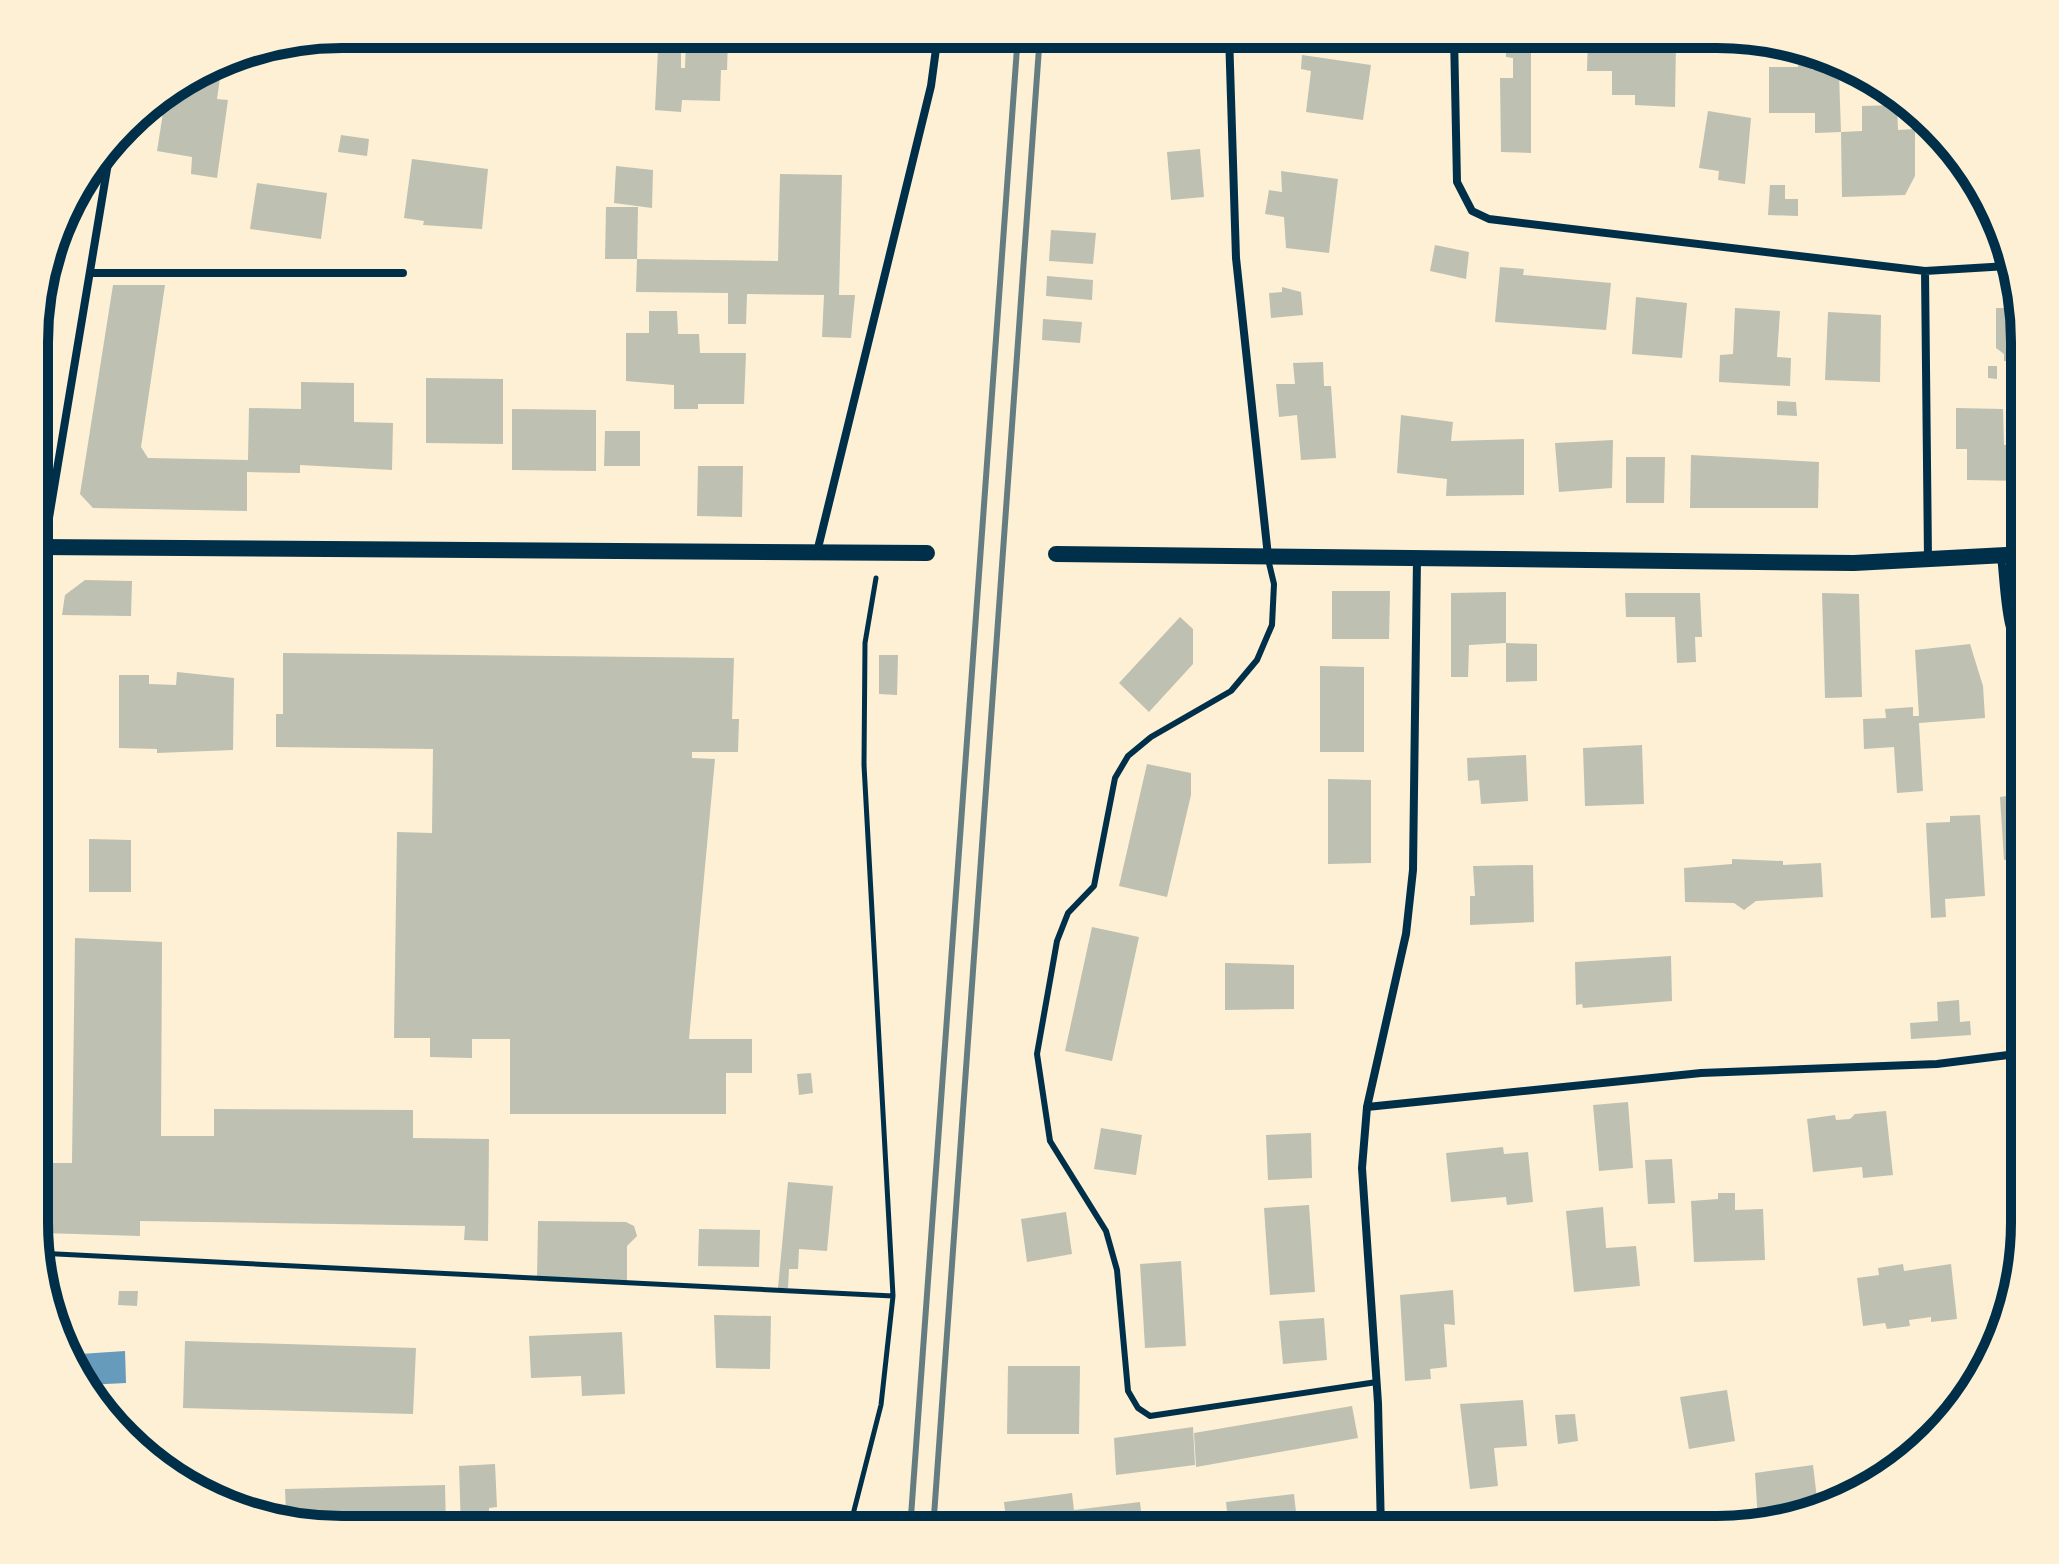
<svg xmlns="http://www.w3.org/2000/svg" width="2059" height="1564" font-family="'Public Sans',sans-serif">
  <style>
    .water { fill: #669bbc }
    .building { fill: #bec0b2 }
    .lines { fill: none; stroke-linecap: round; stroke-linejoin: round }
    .path { stroke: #003049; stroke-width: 5 }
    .service { stroke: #003049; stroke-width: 6 }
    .minor { stroke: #003049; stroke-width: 8 }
    .secondary { stroke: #003049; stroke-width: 16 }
    .rail { stroke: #657d81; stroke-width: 6 }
    .rim { fill: none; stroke: #003049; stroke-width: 10 }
  </style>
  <rect width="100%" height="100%" fill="#fdf0d5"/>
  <path class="water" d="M125 1351 126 1383 86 1385 65 1355Z"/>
  <path class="building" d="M1268 34H1316L1315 44Z
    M1385 34H1438L1435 52 1384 44Z
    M337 35 336 42 314 39Z
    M1588 35 1676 39 1675 107 1635 105V95H1612V71H1587Z
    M1505 37 1531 38V153L1501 152 1500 78H1513V58L1506 57Z
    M686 39 728 40 727 70H721L720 101 682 100 681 112 655 110 658 50 681 51V68H685Z
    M1302 55 1371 65 1363 120 1306 112 1311 71 1301 69Z
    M1808 59 1812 70 1830 66 1832 74H1839L1841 132 1815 133V113H1769V67H1798V60Z
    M210 69 221 71 217 99 228 100 217 178 191 174 192 157 157 151 166 94Z
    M1897 105 1898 130 1915 129V176L1905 195 1842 197 1841 132 1862 131V106Z
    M1708 111 1751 118 1745 184 1718 180 1719 171 1699 168Z
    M341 135 369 139 367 156 338 152Z
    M1200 149 1204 197 1171 200 1167 152Z
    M412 159 488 169 482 229 423 225 424 221 404 218Z
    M616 166 653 170 652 208 614 203Z
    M1281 171 1338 179 1329 253 1286 248 1284 217 1265 214 1269 190 1282 192Z
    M780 174 842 175 839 295H855L851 338 822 337 824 295 747 294 746 324H728V293L636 292 637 259H605L606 207H638L637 259 778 261Z
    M257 183 327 193 321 239 250 229Z
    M1770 185H1785V199H1798V216L1768 215Z
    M1051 230 1096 233 1093 264 1049 261Z
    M1435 245 1469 252 1466 279 1430 271Z
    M1500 267 1524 269 1523 275 1611 283 1606 330 1495 322Z
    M1047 276 1093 280 1092 300 1046 296Z
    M113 285H165L141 447 148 458 248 460 249 408 301 409V382L354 383V422L393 423 392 470 300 465V473L247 472V511L93 508 80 494Z
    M1282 287 1301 292 1303 315 1271 318 1269 293 1282 292Z
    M2004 292H2014L2025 341V361H2004V354L1996 348V308H2004Z
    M1636 297 1687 303 1682 358 1632 354Z
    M1735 308 1780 311 1777 357 1791 358 1790 386 1719 382 1720 355 1733 354Z
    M649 311H677L678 334H699L700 353H746L744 404H698V409H674V385L626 381V333H649Z
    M1828 312 1881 315 1880 382 1825 380Z
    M1043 319 1082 322 1080 343 1042 340Z
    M1323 362 1324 386H1331L1336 458 1301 460 1297 415 1279 417 1276 384H1295L1293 363Z
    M1988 366H1997V379L1988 378Z
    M426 378 503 379V444L426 443Z
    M2012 378 2025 379V413H2018Z
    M1777 401 1796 402 1797 416 1777 415Z
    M1956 408 2003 409 2004 445H2024L2025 481 1967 480V449H1956Z
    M512 409 596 410V471L512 470Z
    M1401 415 1453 422 1451 441 1524 439V495L1446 496 1447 479 1397 473Z
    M605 431H640V466H604Z
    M1613 440 1612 488 1559 492 1555 443Z
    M1691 455 1819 462 1818 508H1690Z
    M1626 457H1665L1664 503H1626Z
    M698 466H743L742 517 697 516Z
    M85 580 132 581 131 616 62 615 65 595Z
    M1332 591H1390L1389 639H1332Z
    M1506 592V643L1537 644V681L1506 682V643L1469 645 1468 677H1451V593Z
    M1625 593H1700L1702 637H1695L1696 662 1677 663 1675 617H1626Z
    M1822 593 1859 594 1862 697 1825 698Z
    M1180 617 1193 629V664L1149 712 1119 683Z
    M1970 644 1983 686 1985 718 1919 723 1923 791 1897 793 1894 747 1864 749 1863 719 1886 718 1885 709 1913 707V716H1919L1915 650Z
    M283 653 734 658 732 719H739L738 752H692V758L715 759 689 1039H752V1073H726V1114H510V1039H472V1058L430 1057V1038H394L397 832 432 833 433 749 276 747V714H283Z
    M879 655H898L897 695 879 694Z
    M1320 666 1364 667V752H1320Z
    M177 672 234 678 233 750 157 753V749L119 748V675H149V684L176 685Z
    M1642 745 1644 804 1585 806 1583 748Z
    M1526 755 1528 801 1481 804 1479 780 1468 781 1467 758Z
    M1147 764 1191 773V795L1167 897 1119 886Z
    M1328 779 1371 780V863L1328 864Z
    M2006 788H2025V859L2004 860 2000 797 2007 796Z
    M1980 815 1985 896 1945 899 1946 917 1931 918 1926 823 1950 822V816Z
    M89 839 131 840V892H89Z
    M1732 859 1783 861V865L1821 863 1823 897 1756 901 1744 910 1734 903 1685 902 1684 868 1732 864Z
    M1533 865 1534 922 1470 925V896H1475L1473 866Z
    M1092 927 1139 937 1112 1061 1065 1051Z
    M75 938 162 942 161 1136H214V1109L413 1110V1138L489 1139 488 1241 464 1240 465 1226 140 1221V1236L43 1233 44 1163H72Z
    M1671 956 1672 1001 1583 1008 1582 1004 1576 1005 1575 962Z
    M1225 963 1294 965V1009L1225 1010Z
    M1959 1000 1960 1022 1970 1021 1971 1035 1911 1039 1910 1023 1938 1021 1937 1002Z
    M811 1073 813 1093 799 1095 797 1074Z
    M1628 1102 1633 1168 1599 1171 1593 1105Z
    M1886 1111 1893 1175 1863 1178 1862 1167 1813 1172 1807 1119 1835 1115 1836 1120 1850 1119 1855 1114Z
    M2024 1120V1243H2022L2009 1122Z
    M1101 1128 1142 1135 1136 1175 1094 1169Z
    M1311 1133 1312 1178 1268 1180 1266 1135Z
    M1503 1147 1504 1154 1528 1152 1533 1202 1507 1205 1506 1197 1451 1202 1446 1153Z
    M1672 1159 1675 1203 1648 1204 1645 1160Z
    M788 1182 833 1186 827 1251 799 1249 798 1269H789L788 1288H778Z
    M1718 1193H1735V1210L1763 1209 1765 1260 1694 1262 1691 1201 1718 1199Z
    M1309 1205 1315 1292 1270 1295 1264 1208Z
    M1603 1207 1606 1248 1636 1246 1640 1286 1574 1292 1566 1211Z
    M1066 1212 1072 1254 1027 1262 1021 1219Z
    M538 1221 626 1222 634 1226 637 1236 627 1246V1283L537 1281Z
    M699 1229 760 1230 759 1267 698 1266Z
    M1181 1261 1186 1346 1145 1348 1140 1264Z
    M1903 1264 1904 1271 1951 1264 1957 1319 1931 1322V1317L1909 1320 1910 1326 1887 1329 1885 1323 1863 1326 1857 1278 1879 1275 1878 1268Z
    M1453 1290 1455 1325 1444 1324 1447 1367 1430 1369 1431 1379 1405 1381 1400 1295Z
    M119 1291H138L137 1306 118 1305Z
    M714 1315 771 1316 770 1369 716 1368Z
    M1324 1318 1327 1360 1283 1364 1279 1321Z
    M622 1332 625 1394 582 1396 581 1376 531 1378 529 1336Z
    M185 1341 416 1348 413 1414 183 1408Z
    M1008 1366H1080L1079 1434H1007Z
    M1727 1390 1735 1441 1689 1449 1680 1397Z
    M1523 1400 1527 1446 1494 1448 1498 1486 1470 1489 1460 1404Z
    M1352 1406 1358 1438 1196 1467 1194 1433Z
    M1575 1414 1578 1441 1558 1444 1555 1415Z
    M1193 1427 1195 1465 1116 1475 1114 1438Z
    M495 1464 497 1507 489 1508V1529H461L459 1466Z
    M1813 1465 1818 1507 1758 1521 1755 1473Z
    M1896 1466 1871 1485 1854 1498 1853 1487 1871 1484 1869 1469Z
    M445 1485 446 1529H322L265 1516 286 1514 285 1489Z
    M1072 1493 1074 1510 1140 1502 1143 1530H1077L1076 1524 1007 1530 1004 1502Z
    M1294 1494 1298 1530H1229L1226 1502Z
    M1530 1524V1530H1493V1528Z"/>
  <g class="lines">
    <path class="path" d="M37 1253 893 1296
      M849 1530 881 1405 893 1296 864 765 865 643 876 578"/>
    <path class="service" d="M1268 559 1274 584 1272 625 1257 660 1231 691 1151 737 1128 756 1115 778 1094 886 1068 913 1057 941 1037 1054 1050 1141 1106 1231 1117 1270 1128 1391 1138 1408 1150 1416 1377 1382"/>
    <path class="minor" d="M1229 34 1236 258 1268 556
      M1454 35 1457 182 1472 211 1489 219 1925 271 2008 266
      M1925 271 1928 559
      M92 273H403
      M817 552 931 86 938 34
      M2001 556C2005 589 2004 634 2025 662
      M36 596 111 145
      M1367 1107 1701 1073 1937 1064 2024 1053
      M1381 1530 1378 1403 1362 1168 1367 1107 1406 934 1413 870 1417 558"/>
    <path class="secondary" d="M36 547 927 553
      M1056 554 1854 563 2025 554"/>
    <path class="rail" d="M910 1530 1018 34
      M933 1530 1040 34"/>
  </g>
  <path d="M0 0H2059V1564H0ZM342 48H1717A294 294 0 0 1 2011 342V1222A294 294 0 0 1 1717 1516H342A294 294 0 0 1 48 1222V342A294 294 0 0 1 342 48Z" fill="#fdf0d5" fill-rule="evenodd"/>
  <path class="rim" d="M342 48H1717A294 294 0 0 1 2011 342V1222A294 294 0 0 1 1717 1516H342A294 294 0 0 1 48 1222V342A294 294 0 0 1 342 48Z"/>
</svg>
